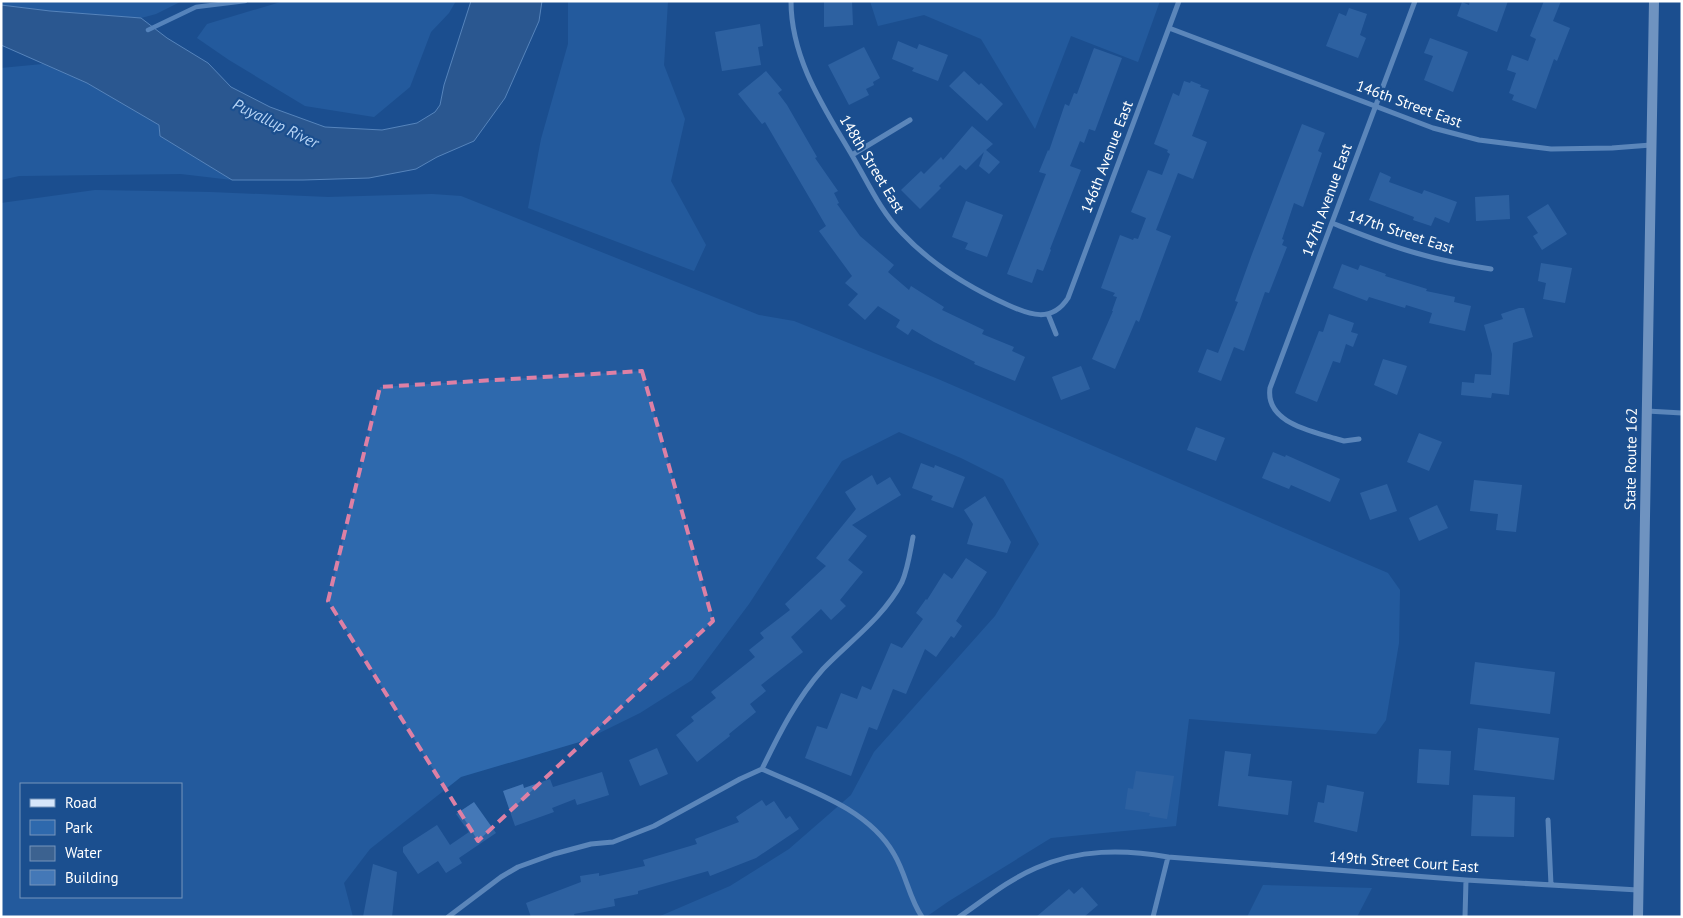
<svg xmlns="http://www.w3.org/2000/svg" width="1683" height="918" font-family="'PT Sans',sans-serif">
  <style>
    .green { fill: #2e69ad; fill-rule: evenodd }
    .water { fill: #3c6290; stroke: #9cc4f0 }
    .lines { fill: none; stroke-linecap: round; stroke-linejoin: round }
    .stream { stroke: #9cc4f0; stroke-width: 4.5 }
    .building { fill: #4478b7 }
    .street { stroke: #a9c9ee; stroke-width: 5 }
    .secondary { stroke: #d6e6fa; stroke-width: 10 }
    .marked { fill: none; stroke: #dd80a5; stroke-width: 4; stroke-dasharray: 10 6; stroke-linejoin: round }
    .labels { text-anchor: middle; stroke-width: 4.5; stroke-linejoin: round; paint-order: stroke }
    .street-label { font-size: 15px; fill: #fff; stroke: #1b4f8f }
    .water-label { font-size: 16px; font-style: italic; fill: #b5d3f5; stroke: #1b4f8f }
  </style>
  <rect width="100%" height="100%" fill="#1b4f8f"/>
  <path class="green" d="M1 1H182L156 14 141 18 50 11 1 5Z
    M284 1H456L449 13 431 32 410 87 374 117 305 106 229 60 197 38 207 24Z
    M568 1H668L664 65 685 119 671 181 706 245 694 271 528 208 541 139 568 44Z
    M870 1H1160L1138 62 1071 36 1035 129 981 39 924 15 878 26Z
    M43 64 87 83 159 125 160 136 232 180 181 174 19 176 1 180V68Z
    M95 190 210 192 328 197 432 194 461 196 759 315 794 321 938 379 1388 573 1400 590 1399 643 1386 720 1376 734 1189 719 1176 826 1051 838 949 901 926 917H658L730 886 789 849 851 795 874 752 995 616 1039 544 1003 479 961 458 899 432 842 461 749 604 692 680 640 713 583 741 461 777 370 849 344 883 353 917H1V203ZM21 784H181V897H21Z
    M1263 885 1372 888 1357 917H1247Z"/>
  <path class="water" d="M471 1H542L539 21 505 98 474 141 437 157 416 169 369 178 303 180H232L160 136 159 125 87 83 1 45V5L50 11 141 18 167 38 208 63 231 87 270 107 325 127 382 130 417 123 435 112 440 105 444 85Z"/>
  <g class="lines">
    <path class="stream" d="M148 30 196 7 245 1"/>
  </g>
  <path class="building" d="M824 1H852L853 25 824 27Z
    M1470 1H1508L1497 32 1457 16 1462 2 1469 5Z
    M1544 1H1561L1553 21 1570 28 1557 61 1554 59 1536 109 1512 100 1514 95 1509 93 1516 73 1507 70 1512 55 1528 61 1536 39 1530 36Z
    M1349 8 1367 14 1360 35 1366 38 1358 58 1326 46 1339 13 1346 16Z
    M760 24 763 46 758 47 761 65 722 71 715 32Z
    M1430 38 1468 52 1453 92 1424 80 1433 56 1424 53Z
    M898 41 917 49 919 44 948 55 938 81 912 71 914 68 892 59Z
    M864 47 880 78 873 82 874 85 866 89 869 95 849 105 828 65Z
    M1094 48 1122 58 1095 131 1089 129 1084 143 1080 141 1070 166 1081 170 1050 249 1051 250 1043 271 1037 269 1032 283 1007 274 1046 174 1039 172 1048 150 1049 151 1065 104 1069 106 1074 93 1077 94Z
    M766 71 782 90 778 93 787 105 817 157 815 158 838 191 834 193 839 203 837 204 860 236 894 265 888 272 909 290 911 286 944 307 942 310 984 330 982 334 1014 347 1012 351 1025 357 1015 381 974 364 975 362 934 342 912 329 908 335 896 327 900 320 878 306 865 320 848 305 858 294 845 283 852 276 819 231 826 226 765 122 762 124 738 94Z
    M964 71 979 85 981 83 1003 104 987 121 949 86Z
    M1184 81 1190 83 1191 81 1201 85 1200 87 1209 90 1192 136 1207 142 1193 179 1178 173 1156 230 1171 236 1139 322 1136 320 1115 369 1092 359 1113 311H1112L1117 297 1113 296 1115 293 1101 288 1120 235 1133 240 1134 238 1138 239 1146 218 1131 212 1148 170 1162 175 1170 154 1167 152 1168 150 1154 144 1173 93 1179 96Z
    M1302 124 1325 133 1318 151 1322 153 1303 207 1294 203 1282 239 1284 240 1282 245 1287 247 1269 293 1265 292 1244 351 1234 347 1221 381 1198 372 1207 349 1218 353 1238 302 1235 301 1252 254Z
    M972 126 993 144 986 150 1000 162 989 174 979 166 984 152 966 170 960 165 939 186 941 188 920 209 901 190 921 171 924 174 941 157 943 160Z
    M1380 172 1391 177 1389 182 1422 194 1424 190 1457 202 1449 223 1435 217 1431 226 1413 220 1414 217 1369 200Z
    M1509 195 1510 219 1476 221 1475 197Z
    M966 201 1003 215 987 257 965 249 968 243 952 237Z
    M1548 204 1567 234 1542 250 1533 236 1538 233 1527 217Z
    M1541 263 1572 268 1565 303 1543 299 1546 283 1538 281Z
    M1342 264 1358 270 1360 265 1386 274 1385 276 1427 289 1426 291 1455 297 1454 302 1471 306 1465 331 1429 323 1432 313 1406 305 1405 308 1369 297 1367 301 1333 288Z
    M1519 308H1524L1533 337 1513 343 1509 395 1492 393 1491 398 1461 395 1462 382 1474 383 1475 374 1491 375 1492 354 1484 325 1503 319 1501 314Z
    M1329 314 1354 323 1351 332 1358 334 1353 347 1346 344 1340 363 1333 361 1317 402 1295 393 1319 331 1323 332Z
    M1383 359 1407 366 1397 395 1374 385Z
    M1081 366 1090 389 1061 400 1052 377Z
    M1196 427 1225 438 1216 461 1187 450Z
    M1419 433 1442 442 1429 471 1407 462Z
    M1273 452 1285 457 1286 455 1340 479 1330 502 1291 485 1289 489 1262 478Z
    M921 463 934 468 935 465 965 477 953 508 931 500 933 496 912 488Z
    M872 475 877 485 890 477 901 495 852 525 867 536 848 560 863 572 840 600 846 606 831 620 821 609 791 637 803 652 761 685 766 691 750 704 756 712 729 734 730 736 697 762 676 735 694 721 691 717 716 698 711 692 755 657 749 650 764 638 760 633 790 610 785 604 826 566 816 558 856 509 845 492Z
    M1474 480 1522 485 1516 532 1496 530 1498 514 1470 511Z
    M1387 484 1397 511 1370 520 1360 493Z
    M985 496 1011 542 1007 553 967 544 973 524 964 510Z
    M1437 505 1448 528 1419 541 1409 518Z
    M966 558 987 572 956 621 962 626 954 638 951 636 936 657 925 649 906 694 893 689 877 730 869 727 851 776 805 758 817 726 827 729 841 693 857 699 862 686 871 690 891 643 902 648 923 619 916 613 926 599 927 600 944 573 952 579Z
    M1475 662 1555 672 1550 714 1470 704Z
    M1478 728 1559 738 1554 780 1474 770Z
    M657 748 668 774 640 786 629 760Z
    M1419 749 1451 751 1449 785 1417 783Z
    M1225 751 1251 754 1248 776 1292 781 1288 815 1218 806Z
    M1136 771 1174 776 1167 819 1149 816 1150 813 1125 809 1128 788 1133 789Z
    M602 772 609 795 577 805 575 799 552 808 554 812 515 826 503 791 523 784 524 788 550 779 553 787Z
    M1327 785 1364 792 1357 832 1314 822 1318 802 1324 803Z
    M1473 795 1515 797 1514 837 1471 836Z
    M762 800 766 806 774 801 786 819 790 816 799 829 756 858 710 876 708 871 638 891V894L614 899 615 906 574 914 575 917H531L526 903 581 882 580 876 599 873V876L645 866 643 860 697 844 695 839 739 822 736 817Z
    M474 802 496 833 459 858 462 863 446 873 438 861 418 874 403 852V847L437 825 450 845 469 832 456 814Z
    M373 864 397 872 392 917H363Z
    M1082 887 1098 905 1084 917H1036L1069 889 1074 894Z"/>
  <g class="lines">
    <path class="street" d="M791 1C791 60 825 109 853 157 868 183 881 212 902 233 932 265 968 287 1008 305 1030 315 1052 323 1068 298L1179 1
      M1169 28 1433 128 1479 140 1551 149 1612 148 1651 145
      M852 155 910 120
      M1332 223C1360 234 1387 245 1416 253 1440 260 1465 265 1491 269
      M1048 314 1056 334
      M1647 411 1682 413
      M1359 439 1344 441 1337 439C1312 431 1265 423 1270 388L1415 1
      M762 769C808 790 868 808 894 854 906 874 909 898 922 917
      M1548 820 1551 885
      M448 917 501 877 518 867 554 854 591 844 613 842 654 826 740 779 762 769C779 734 797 698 823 669 850 641 884 617 902 582 908 568 910 552 913 537
      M959 917C984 900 1008 880 1036 868 1079 849 1123 849 1168 857L1466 880 1638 890
      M1153 917 1168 857
      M1465 917 1466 880"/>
    <path class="secondary" d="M1638 917 1654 1"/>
  </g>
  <path d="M0 0H1683V918H0ZM642 371 713 621 478 841 328 601 380 387Z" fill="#1b4f8f" fill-opacity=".55" fill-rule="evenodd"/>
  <path class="marked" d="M642 371 713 621 478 841 328 601 380 387Z"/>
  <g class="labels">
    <g class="street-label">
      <text transform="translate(1409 104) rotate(20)" y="5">146th Street East</text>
      <text transform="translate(1107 157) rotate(-69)" y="5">146th Avenue East</text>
      <text transform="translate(872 164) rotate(59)" y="5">148th Street East</text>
      <text transform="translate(1327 200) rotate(-70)" y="5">147th Avenue East</text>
      <text transform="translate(1401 232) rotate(18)" y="5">147th Street East</text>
      <text transform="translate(1631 459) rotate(-89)" y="5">State Route 162</text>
      <text transform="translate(1404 862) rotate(4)" y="5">149th Street Court East</text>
    </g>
    <g class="water-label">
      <text transform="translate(276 123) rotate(26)" y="6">Puyallup River</text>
    </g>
  </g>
  <rect width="1683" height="918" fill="none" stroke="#ffffff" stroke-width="5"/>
  <rect x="20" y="783" width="162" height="115" fill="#1b4f8f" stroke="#7695bc"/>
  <rect x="30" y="799" width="25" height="8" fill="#d6e6fa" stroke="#7695bc"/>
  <text x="65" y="808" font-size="15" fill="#ffffff">Road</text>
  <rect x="30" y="820" width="25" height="15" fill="#2e69ad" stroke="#7695bc"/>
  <text x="65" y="833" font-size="15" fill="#ffffff">Park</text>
  <rect x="30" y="846" width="25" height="15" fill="#3c6290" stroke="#7695bc"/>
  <text x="65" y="858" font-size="15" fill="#ffffff">Water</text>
  <rect x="30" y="870" width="25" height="15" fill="#4478b7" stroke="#7695bc"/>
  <text x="65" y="883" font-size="15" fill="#ffffff">Building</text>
</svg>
